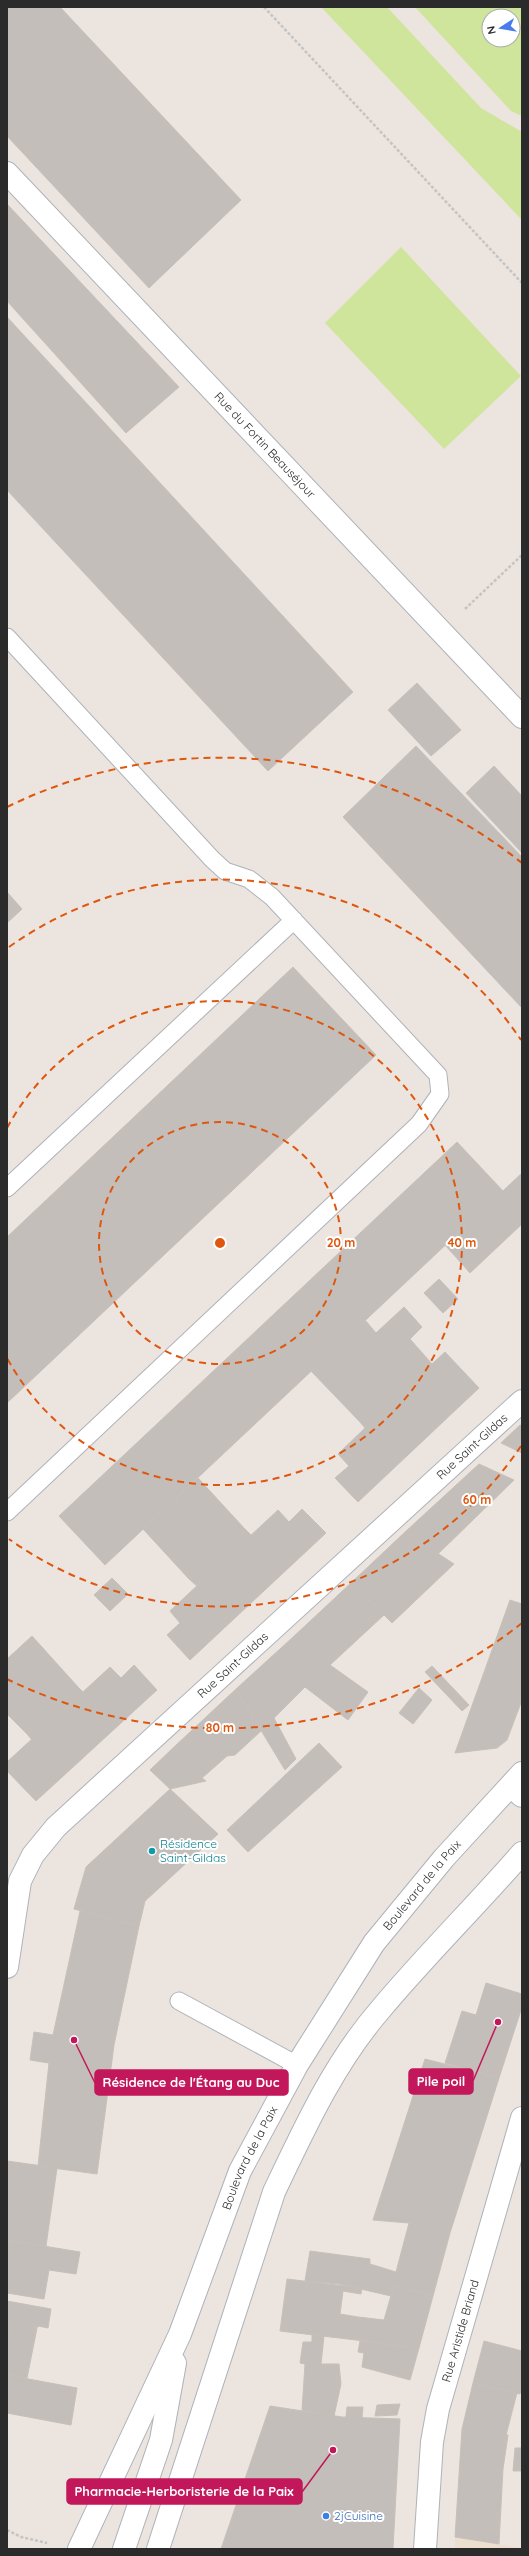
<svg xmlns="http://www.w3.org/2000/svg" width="529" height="2556" font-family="Quicksand,sans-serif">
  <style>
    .education { fill: #ecdfcf }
    .pitch { fill: #cfe59b; fill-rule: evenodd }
    .building { fill: #c4beba; stroke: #c7c0b8 }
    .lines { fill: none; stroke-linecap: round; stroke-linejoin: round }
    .service-casing { stroke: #aeb2ba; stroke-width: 19 }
    .minor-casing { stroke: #aeb2ba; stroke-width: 24 }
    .tertiary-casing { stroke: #aeb2ba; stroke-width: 24 }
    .secondary-casing { stroke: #aeb2ba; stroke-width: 24 }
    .path { stroke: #c4c4c4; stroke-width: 2.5; stroke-dasharray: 3 2; stroke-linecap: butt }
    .service { stroke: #fff; stroke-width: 17 }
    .minor { stroke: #fff; stroke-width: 22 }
    .tertiary { stroke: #fff; stroke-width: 22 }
    .secondary { stroke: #fff; stroke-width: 22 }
    .ring { fill: none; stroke: #df570e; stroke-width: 2; stroke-dasharray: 7 5 }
    .culture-dot { fill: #0f9aa8; stroke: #fff; stroke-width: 1.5 }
    .shop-dot { fill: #3f7fe0; stroke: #fff; stroke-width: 1.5 }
    .labels { text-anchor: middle; stroke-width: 4; stroke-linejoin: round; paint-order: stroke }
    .street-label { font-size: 12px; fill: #2b2b2b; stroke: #fff }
    .culture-label { font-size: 12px; fill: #0d838f; stroke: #fff; text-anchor: start }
    .shop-label { font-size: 12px; fill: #366cbe; stroke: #fff; text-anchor: start }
    .centre { fill: #df570e; stroke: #fff; stroke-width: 2 }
    .ring-label { font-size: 12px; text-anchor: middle; font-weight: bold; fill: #df570e; stroke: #fff; stroke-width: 4; stroke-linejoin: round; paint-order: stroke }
    .leader { fill: none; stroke: #c2185b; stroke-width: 1.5 }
    .callout-dot { fill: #c2185b; stroke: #fff; stroke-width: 1.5 }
    .callout { fill: #c2185b; stroke: #c2185b; stroke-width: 1.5 }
    .callout-label { font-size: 13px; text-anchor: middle; font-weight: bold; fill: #fff }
  </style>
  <rect width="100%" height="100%" fill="#ece4de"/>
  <path class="education" d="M455 2537 522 2548V2549H455Z"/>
  <path class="pitch" d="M321 7H387L481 108 522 132V220Z
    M415 7H522V116L511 111ZM489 16H513V40H489Z
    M401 247 521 376 444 449 325 323Z"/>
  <path class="building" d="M7 7H60L241 200 149 288 7 136Z
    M7 204 179 387 126 433 7 301Z
    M7 317 353 692 268 771 7 490Z
    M417 683 461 730 431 756 388 710Z
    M416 746 522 857V948L492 976 343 817Z
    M494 766 522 796V853L466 793Z
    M7 892 22 909 7 923Z
    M522 948V1008L492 976Z
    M293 967 376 1055 7 1403V1237Z
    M457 1142 503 1191 105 1565 59 1516Z
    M522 1173V1224L470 1273 445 1245Z
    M439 1279 458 1299 443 1313 424 1293Z
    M404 1307 422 1327 410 1339 432 1364 445 1352 479 1388 358 1502 335 1478 349 1466 338 1454 418 1377 413 1372 360 1422 311 1371 365 1320 376 1333Z
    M413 1372 418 1377 365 1428 360 1422Z
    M520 1425 522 1426V1453L501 1443Z
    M479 1464 514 1480 438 1554 405 1532Z
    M198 1478 244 1528 189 1579 143 1529Z
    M302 1509 326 1533 190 1660 167 1635 180 1623 170 1611 278 1510 289 1522Z
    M244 1528 251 1535 197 1586 189 1579Z
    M405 1532 454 1564 392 1623 352 1582Z
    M112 1578 128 1594 110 1611 94 1595Z
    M352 1582 384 1615 330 1665 292 1638Z
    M510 1600 522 1604V1700L507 1740 497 1748 455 1753Z
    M32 1636 78 1687 27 1734 7 1714V1659Z
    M292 1638 368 1692 348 1720 305 1687 274 1718 296 1759 285 1770 236 1689Z
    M134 1665 157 1690 36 1801 7 1771V1762L110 1667 121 1678Z
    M432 1666 469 1705 462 1711 425 1672Z
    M78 1687 83 1692 32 1740 27 1734Z
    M419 1688 432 1700 413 1724 399 1713Z
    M236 1689 262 1730 235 1755 227 1756 202 1778 174 1747Z
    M319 1743 342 1767 248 1852 227 1830Z
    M174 1747 202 1778 206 1781 170 1789 150 1770Z
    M170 1789 218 1834 145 1901 139 1926 74 1909 86 1867Z
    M80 1911 139 1926 114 2045 97 2174 38 2166 49 2063 30 2060 34 2032 53 2035Z
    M486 1983 522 1994V2007L499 2078 445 2063 462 2011 476 2015Z
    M425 2059 499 2078 450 2233 409 2223 373 2220Z
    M7 2161 57 2168 46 2246 7 2240Z
    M409 2223 450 2233 433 2296 394 2285 391 2296 339 2284 305 2281 310 2251 370 2259V2264L396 2272Z
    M7 2240 80 2252 76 2274 49 2270 44 2299 7 2293Z
    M287 2279 362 2288 361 2294 343 2291 340 2314 358 2317 356 2340 280 2331Z
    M394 2285 433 2296 419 2348 356 2340 358 2317 384 2320Z
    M7 2301 51 2309 48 2328 38 2326 37 2328 7 2322Z
    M7 2322 37 2328 27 2378 7 2375Z
    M312 2335 324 2336 321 2364H339L341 2384 334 2416 302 2410 305 2364 300 2363 303 2342H312Z
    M360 2341 419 2348 410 2380 362 2367 364 2353 358 2352Z
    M484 2341 522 2351V2386L520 2394 473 2383Z
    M7 2375 77 2388 71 2425 7 2413Z
    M473 2383 517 2393 506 2435 462 2429Z
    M400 2404 397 2415 375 2416 377 2405Z
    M270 2406 342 2417 400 2419 393 2549H221Z
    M347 2407H363L362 2418 346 2417Z
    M462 2429 508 2435 503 2469 499 2544 455 2537Z
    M515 2448H522V2471H513Z"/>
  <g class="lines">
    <g class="service-casing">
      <path id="service" d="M7 637 212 859 225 871 249 879 272 897 438 1075 440 1094 419 1124 7 1512
        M7 1188 294 920
        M179 2001 297 2065"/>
    </g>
    <g class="minor-casing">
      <g id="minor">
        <path id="s1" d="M7 173 522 717"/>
        <path id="s2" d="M7 1967 20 1881 33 1855 56 1827 522 1401"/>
      </g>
    </g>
    <g class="tertiary-casing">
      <g id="tertiary">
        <path d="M511 1786 522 1796"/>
        <path id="s3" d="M425 2549 432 2442 438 2409 522 2118"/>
      </g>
    </g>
    <g class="secondary-casing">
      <g id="secondary">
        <path id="s4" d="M79 2549 180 2334 240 2171 297 2065 374 1943 444 1858 522 1773"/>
        <path d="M124 2549 161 2440 175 2363"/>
        <path d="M158 2549 274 2192C304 2129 334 2063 380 2010 425 1956 476 1906 522 1853"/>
      </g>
    </g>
    <path class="path" d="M264 7 522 283
      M465 609 522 555
      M7 2530 21 2537 47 2543"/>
    <use href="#service" class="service"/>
    <use href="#minor" class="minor"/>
    <use href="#tertiary" class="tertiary"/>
    <use href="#secondary" class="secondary"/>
  </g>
  <g class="ring">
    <circle cx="220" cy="1243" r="121"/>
    <path d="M7 1128A242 242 0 1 1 7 1358"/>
    <path d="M521 1446A363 363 0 0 1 9 1539M9 947A363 363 0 0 1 521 1040"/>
    <path d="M522 1623A485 485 0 0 1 7 1679M7 807A485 485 0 0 1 522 863"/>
  </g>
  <circle class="culture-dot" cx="152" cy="1851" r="4"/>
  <circle class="shop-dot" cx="326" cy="2516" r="4"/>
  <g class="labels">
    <g class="street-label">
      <text dy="4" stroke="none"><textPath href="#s1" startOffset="375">Rue du Fortin Beauséjour</textPath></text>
      <text dy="4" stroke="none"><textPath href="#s2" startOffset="716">Rue Saint-Gildas</textPath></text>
      <text dy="4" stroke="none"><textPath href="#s2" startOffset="392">Rue Saint-Gildas</textPath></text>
      <text dy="4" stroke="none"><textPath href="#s4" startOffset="751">Boulevard de la Paix</textPath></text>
      <text dy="4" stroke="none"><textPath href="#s4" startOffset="427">Boulevard de la Paix</textPath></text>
      <text dy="4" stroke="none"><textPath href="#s3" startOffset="222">Rue Aristide Briand</textPath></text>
    </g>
    <g class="culture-label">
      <text x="160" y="1848">Résidence<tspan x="160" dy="14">Saint-Gildas</tspan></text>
    </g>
    <g class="shop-label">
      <text x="334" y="2520">2jCuisine</text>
    </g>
  </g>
  <circle cx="220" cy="1243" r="6" class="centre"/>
  <g class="ring-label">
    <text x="341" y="1247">20 m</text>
    <text x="462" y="1247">40 m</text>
    <text x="477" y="1504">60 m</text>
    <text x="220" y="1732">80 m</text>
  </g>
  <path class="leader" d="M498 2022L473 2081M74 2040L95 2083M333 2450L302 2492"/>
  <g class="callout-dot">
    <circle cx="498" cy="2022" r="4"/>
    <circle cx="74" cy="2040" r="4"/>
    <circle cx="333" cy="2450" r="4"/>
  </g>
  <g class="callout">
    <rect x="409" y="2069" width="64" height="25" rx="4"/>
    <rect x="95" y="2070" width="193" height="25" rx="4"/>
    <rect x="67" y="2479" width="235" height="25" rx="4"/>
  </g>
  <g class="callout-label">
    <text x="441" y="2086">Pile poil</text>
    <text x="191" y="2087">Résidence de l'Étang au Duc</text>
    <text x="184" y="2496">Pharmacie-Herboristerie de la Paix</text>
  </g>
  <rect width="529" height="2556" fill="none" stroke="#2b2b2b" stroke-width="16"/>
  <g transform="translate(501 28) rotate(258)"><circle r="19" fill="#ffffff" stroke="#aaaaaa"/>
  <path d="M0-3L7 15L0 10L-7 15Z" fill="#497ded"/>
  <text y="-6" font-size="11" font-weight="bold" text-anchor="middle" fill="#2b2b2b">N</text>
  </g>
</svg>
